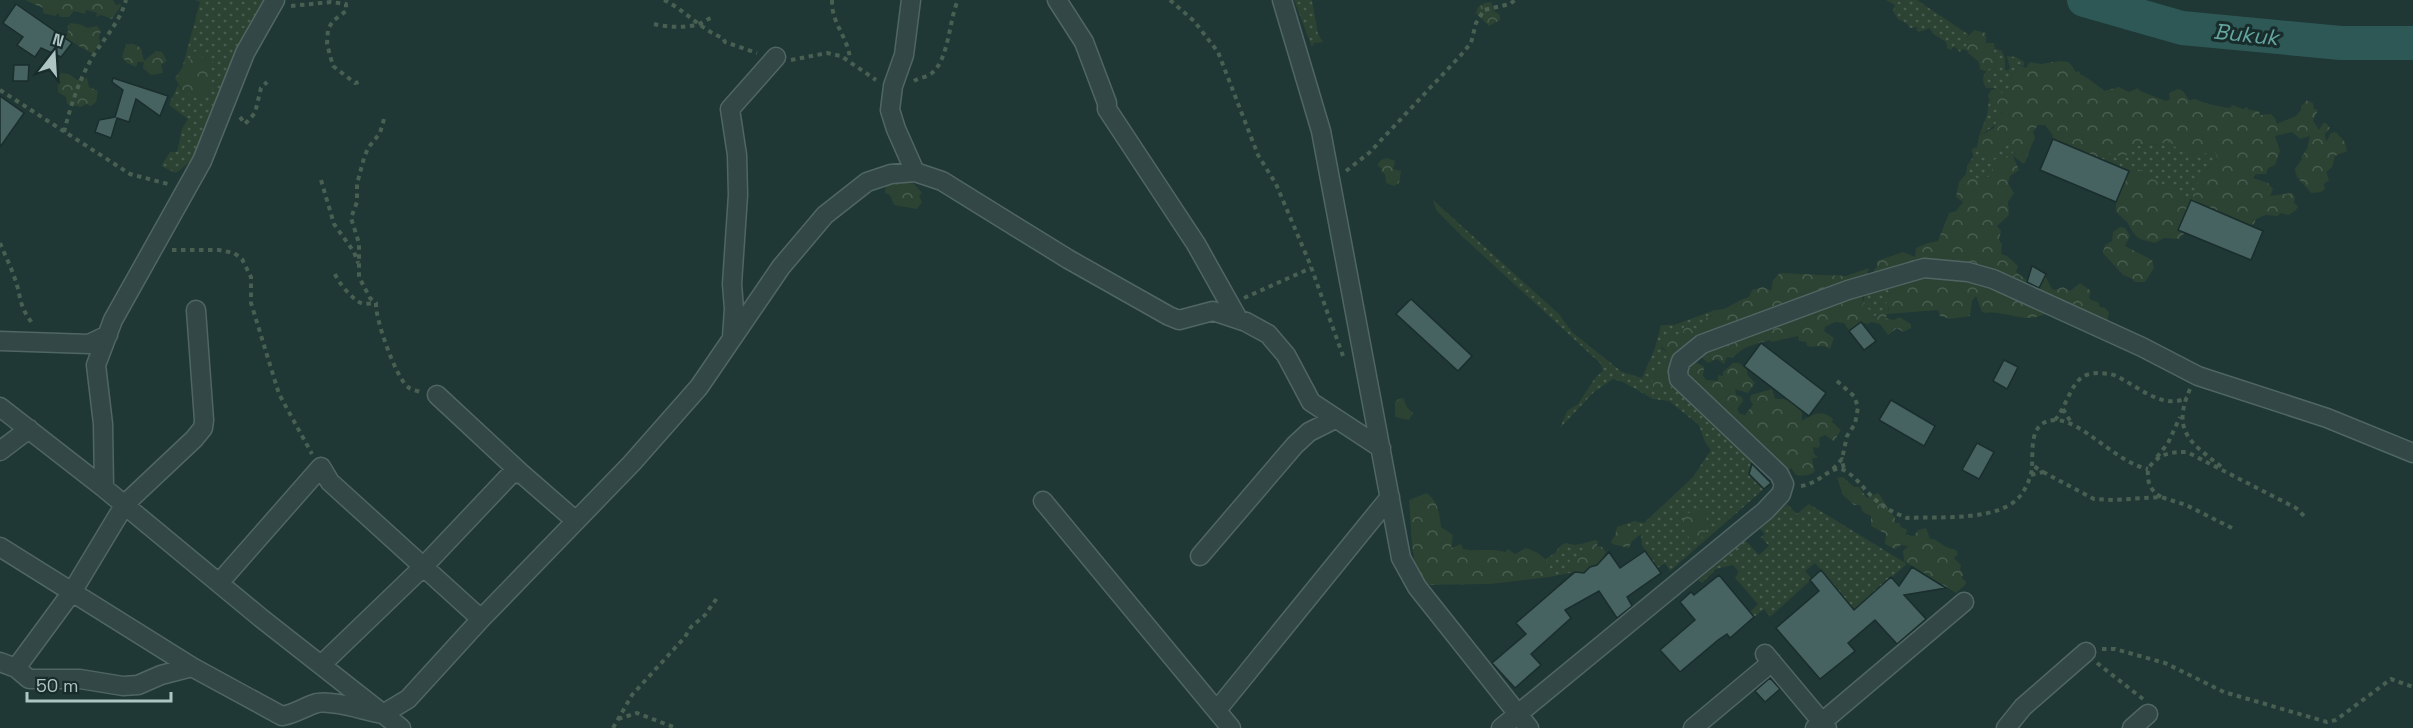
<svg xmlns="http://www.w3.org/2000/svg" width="2413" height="728" font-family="'Space Grotesk',sans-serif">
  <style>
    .grass { fill: url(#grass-dots) }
    .forest { fill: url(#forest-crowns) }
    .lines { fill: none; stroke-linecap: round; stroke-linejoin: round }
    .river { stroke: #2d5855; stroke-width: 34 }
    .building { fill: #476361; stroke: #1a2e2d; stroke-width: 1.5 }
    .minor-casing { stroke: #506664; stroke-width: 21 }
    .path { stroke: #485f52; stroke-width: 4; stroke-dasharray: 4.5 4.5; stroke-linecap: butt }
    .minor { stroke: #334846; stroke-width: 18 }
    .labels { text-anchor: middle; stroke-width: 6; stroke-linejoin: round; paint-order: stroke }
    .water-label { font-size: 22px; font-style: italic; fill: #65a59f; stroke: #182c2b }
  </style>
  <defs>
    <pattern id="grass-dots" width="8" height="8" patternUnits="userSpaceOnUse" patternTransform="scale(1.5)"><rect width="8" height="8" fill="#2c4333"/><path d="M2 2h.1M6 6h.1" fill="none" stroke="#485d4f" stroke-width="1.8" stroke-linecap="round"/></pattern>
    <pattern id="forest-crowns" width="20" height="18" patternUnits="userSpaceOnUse" patternTransform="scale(1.5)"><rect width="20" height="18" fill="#2c4333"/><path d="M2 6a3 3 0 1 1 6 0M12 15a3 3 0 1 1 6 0" fill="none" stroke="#485d4f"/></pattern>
  </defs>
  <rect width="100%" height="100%" fill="#1f3735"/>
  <path class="grass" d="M195 0H266L233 72 227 74 201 153 176 173 161 166 170 152H177L182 129 188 119 169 105 178 85 184 93 211 89 209 71 203 59H192L182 69 200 2Z
    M1294 0H1312L1318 34 1323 42 1314 43 1312 47Z
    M1886 0H1917L1969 35 1967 37 1968 51 1963 49 1960 52 1954 46 1951 50 1947 48 1946 42 1933 34 1930 28 1919 32 1916 30 1918 27 1910 28 1906 23 1898 19 1893 11 1895 5Z
    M1995 49 2001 50C2006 57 2005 61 2005 69L2007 71 2010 68 2007 56 2016 57 2024 62V66L2019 65 2011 74 2012 85 2003 94 1994 88H1986C1978 76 1989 69 1995 58L1992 54Z
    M1989 100 2001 109C2002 124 1990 128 1979 136L1987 115Z
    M2169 141 2215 147 2217 158 2205 171 2194 198 2203 201 2206 206 2191 200 2188 207C2186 204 2186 201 2184 198 2181 194 2141 173 2137 173 2133 173 2130 175 2127 175L2128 170 2098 157 2099 153 2130 151 2135 146 2161 144Z
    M2011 144 2014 150C2010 162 1993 175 1982 181L1966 174 1967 166 1973 157 1972 149 1977 147 1980 151Z
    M1433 200 1559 314 1572 332 1622 372 1642 378 1655 348 1661 325H1674L1715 310 1713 315 1709 316C1706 325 1703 328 1693 330L1687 325 1684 327 1682 338H1662L1661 348 1668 353 1672 363 1755 460 1750 464 1752 467 1749 473 1764 489 1670 571 1665 563 1656 569 1642 545 1641 534 1630 543 1624 527H1617L1634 521 1644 523 1693 477 1711 450 1705 442 1699 425 1669 401 1653 399 1623 382 1613 379 1594 392 1560 428 1567 411 1578 404 1595 378 1603 371 1600 363 1464 238 1436 210Z
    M1867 274 1875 276 1890 292C1886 299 1890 306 1887 314L1873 316 1863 307 1864 296 1848 285Z
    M1787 504 1797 514 1809 504 1907 564 1854 610 1815 563 1805 571 1812 579 1770 617 1764 609 1754 617 1750 612 1758 604 1735 578 1739 572 1733 565 1716 569 1702 583 1698 580 1745 540 1759 555 1769 546 1761 537 1765 534 1759 528Z
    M1566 543 1575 545 1585 543 1586 553 1583 557 1570 560 1569 566 1574 572 1550 577V566L1544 560 1555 553 1560 546Z"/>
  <path class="forest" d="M25 0H113L116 5 120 4 121 6 112 19 101 15 96 17 97 13 86 10 85 14 74 11 69 17H60L58 13 55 16 43 13V8Z
    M1491 2 1494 11 1500 15V20L1489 26 1476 13 1478 7 1485 3Z
    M71 23 82 25 87 28 97 26 101 31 99 37 100 42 93 54 65 38 68 32 67 26Z
    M1974 30 1986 33V43H1994L1995 49 1992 54 1999 60 2000 65 1996 70 1992 68 1985 71 1980 69 1979 62 1968 53 1965 40Z
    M126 44H134L141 48 144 61 156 51 162 52 167 61 161 65 163 73 151 75 143 68 144 62H138L136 67 127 63 122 57Z
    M198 51 203 58H211L214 66 209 71 211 72 210 78 213 85 212 91 201 96 184 93 175 78 187 61 191 59 192 52Z
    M2060 61 2069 62 2076 72 2079 71 2080 74C2085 76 2102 88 2104 91L2119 87 2129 92 2138 88 2140 91 2166 101 2170 99 2169 93 2178 89 2183 91 2189 100 2196 99C2201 103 2222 107 2230 108L2232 105 2243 109 2247 107 2249 110 2259 111 2260 115 2271 114 2275 118 2277 124 2296 116 2301 110V106L2307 100 2313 103 2314 109 2318 110 2313 121 2319 130 2323 123H2326L2330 128 2325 134 2326 142 2331 133 2336 132 2345 142 2347 151 2335 156 2332 167 2326 172 2329 180 2324 184 2325 189 2321 192 2311 193 2297 177 2295 169 2302 159 2301 157 2307 149 2310 136 2300 139 2292 132 2275 136 2280 151 2275 165 2268 168 2266 174H2256L2253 178 2268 183 2273 189 2270 196 2292 193 2295 197 2294 203 2298 206 2296 210 2289 215 2280 213 2278 216 2266 215 2256 219 2254 224 2248 226 2206 206 2203 201 2194 198 2192 194 2197 188 2200 172 2205 171 2217 158 2215 148C2199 161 2181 155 2169 141L2161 144 2135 146 2128 155 2116 156 2112 152 2107 155 2099 153 2097 160 2067 154V144L2053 139 2052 134 2045 125H2038L2033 132 2035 138C2030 147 2029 155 2024 164L2013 156 2019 170 2010 176 2008 183 2014 193 2008 202 2009 215 1997 226 2001 231 1999 240 2002 244 2001 254 2007 256 2018 266 2016 272 2028 281 2026 286 2038 290 2045 276 2052 289 2055 290 2063 287 2070 291 2080 283 2091 291 2089 298 2091 300 2098 302 2100 307 2105 308 2109 313 2107 323C2093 320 2065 310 2052 312 2044 314 2038 317 2032 318 2021 319 1995 310 1986 313L1982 312 1976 296 1972 301 1970 316 1950 319 1940 316 1938 310 1887 314 1886 318 1894 320 1899 317 1911 324V328L1903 332 1897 328 1888 335 1880 324 1871 322 1868 324 1861 322 1849 331 1844 323 1835 322 1825 327 1824 331 1834 338 1830 349C1822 342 1815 349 1807 346L1806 342 1799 341 1798 336 1772 342 1770 340C1757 344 1742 346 1733 358L1727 357 1724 364 1717 359 1708 363 1702 358H1698L1696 362 1704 367 1703 376 1706 380 1718 381V375L1723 376V372L1733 363H1739L1747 369V374L1755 383 1748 393 1735 389 1736 395 1742 397 1743 401 1737 409 1740 414 1745 415 1753 405 1750 400 1751 395 1772 389 1775 399C1788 397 1793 404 1802 412V421C1814 414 1821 409 1833 419L1832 422 1841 430 1834 441 1825 435 1819 438 1820 445 1818 448 1813 447 1814 454 1818 457 1812 459 1815 471C1810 476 1803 476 1796 475L1791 468 1782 474 1668 360V353L1660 345 1662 338 1669 336 1670 334 1674 337 1682 338 1684 327 1687 325 1693 330 1705 325 1706 318 1713 315 1715 310C1728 311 1735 300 1749 297L1752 290 1763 287 1771 291 1773 280 1780 273 1846 276 1869 268 1862 292 1863 307 1869 309 1873 316H1878L1884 311 1887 313 1889 308 1886 304 1890 292 1875 276 1873 272 1877 266V261L1903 252 1915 257 1916 248 1928 243 1938 241 1949 213 1956 211 1963 202 1956 197 1959 182 1966 174 1982 180 1990 177 1995 159 2012 155 2014 150 2011 145 1993 150 1991 155H1981L1977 147 1979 136 1994 128 1996 122 1993 119 2002 113C2000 106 1990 104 1988 96L1991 90 1998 89 2003 94 2012 85 2011 74 2019 65 2026 68 2030 62 2041 64Z
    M61 73 69 74 77 80 87 78 89 87 98 91 96 102 91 106 86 104 81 107 67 104 66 97 58 92V77Z
    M1387 158 1395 161 1393 169 1401 171 1399 183 1394 186 1386 183 1385 174 1381 172 1382 169 1377 165 1381 160Z
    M2142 170 2146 172 2147 177C2154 179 2178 192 2183 197 2187 202 2186 205 2191 210L2189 228 2179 239 2164 238 2155 243 2140 239 2134 234 2127 222 2116 212V202L2127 175Z
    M913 178V183L922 193 919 196 922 202 917 209 894 205 890 195 885 193 886 181Z
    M2120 227 2125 228 2130 236 2125 246 2152 260 2154 268 2145 282H2134L2133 279 2123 275 2103 253 2105 245 2112 241 2113 232Z
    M1666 363 1669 365 1674 382 1670 389 1658 393 1654 391 1651 374 1657 371V366Z
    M1401 398 1404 399 1406 406 1413 413 1409 420 1395 417V401Z
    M1843 477 1854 487H1859L1867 498 1878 493C1885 501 1886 509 1895 517V523H1899L1902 528 1907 529 1906 535 1914 536 1918 530 1926 528 1930 539H1934L1946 547 1956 550 1958 554 1954 558 1961 565 1960 569 1963 574 1962 579 1965 580 1966 584 1956 593 1904 561 1903 551 1908 546 1901 545 1895 549 1885 544 1886 534 1871 526V516L1863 512 1860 505H1854L1843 495 1837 478Z
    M1427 493C1439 504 1439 512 1441 527L1453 535 1451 548 1461 544 1463 549C1474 552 1490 548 1505 552L1508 549 1515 554 1526 548C1538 552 1554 561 1550 577L1490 584 1424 585C1409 560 1412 528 1409 500Z
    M1699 508 1704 511 1709 525 1700 540 1691 541 1684 529 1686 525 1683 523 1684 515Z
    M1627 526 1635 533 1629 548 1612 544 1611 541 1615 536 1617 527Z
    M1595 540 1598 541 1597 546 1602 547 1606 552 1603 558 1604 562 1581 573 1574 572 1569 566 1570 560 1579 556 1584 557 1585 543Z"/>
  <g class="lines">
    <path class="river" d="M2084 0 2182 28 2341 43H2413"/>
  </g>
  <path class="building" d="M16 4 72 43 61 57 41 48 35 57 17 45 23 37 3 23Z
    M14 65H29L28 81H13Z
    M113 78 168 96 160 116 136 99 129 122 117 118 111 138 95 132 99 120 115 117 123 90 112 82Z
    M0 96 24 113 0 147Z
    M2053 139 2129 171 2116 202 2040 170Z
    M2191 200 2263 231 2251 260 2178 230Z
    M2032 266 2046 274 2039 288 2027 282Z
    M1411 299 1472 356 1458 371 1396 314Z
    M1861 322 1876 341 1864 350 1849 331Z
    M1761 343 1826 393 1809 416 1744 366Z
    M2004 360 2018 367 2007 389 1993 381Z
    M1891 400 1935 426 1924 446 1879 420Z
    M1977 443 1994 452 1979 479 1962 470Z
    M1752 464 1771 483 1764 489 1749 474Z
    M1645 551 1661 573 1627 597 1632 606 1617 618 1599 591 1565 610 1571 618 1531 654 1541 665 1515 688 1492 663 1526 634 1516 623 1575 572 1584 573 1590 567 1597 565 1609 552 1620 568Z
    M1912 567 1946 588 1904 595 1926 619 1897 644 1875 620 1848 643 1855 651 1820 679 1776 628 1819 591 1810 580 1821 570 1854 610 1891 577 1899 586Z
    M1719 575 1754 617 1730 638 1727 634 1718 640 1680 672 1660 650 1695 620 1680 602 1691 592 1694 595Z
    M1770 678 1780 689 1765 702 1755 691Z"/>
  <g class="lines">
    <g class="minor-casing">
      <path id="minor" d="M1057 0 1084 42 1107 103V109L1196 244 1238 319
        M1282 0 1321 131 1401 558 1417 587 1529 728
        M915 172 942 181 1068 259 1169 316 1179 320 1213 311 1246 322 1268 334 1286 355 1311 402 1381 448
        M732 337 734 309 732 284 738 195 737 155 730 109 776 57
        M0 341 89 344 108 335
        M437 395 522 474
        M0 407 104 488 261 618 401 728
        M0 451 29 429
        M104 488 103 424 96 365 113 320 202 161 245 53 275 0
        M1043 501 1231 728
        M0 547 192 667 282 716C295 714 306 706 317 703 335 700 364 711 383 714L408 699 481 619 632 463 699 387 781 267 825 215 867 182 891 174 915 172 896 129 890 110 893 86 904 55 911 0
        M1200 556 1295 445 1309 432 1335 419
        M219 583 321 467 330 482 481 619
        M1765 654 1827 728
        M0 662 16 668 29 679H80L123 686 138 685 161 675 192 667
        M321 665 423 567 512 473 522 474 576 521
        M16 668 72 592 125 504 194 439 203 428 204 420 196 310
        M1217 710 1390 497
        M1501 728 1765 511 1781 494 1784 484 1779 474 1679 379 1678 371 1681 361 1702 344 1848 290 1924 268 1968 272 1993 279 2142 347 2198 376 2327 418 2413 453
        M1693 728 1772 662
        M1815 728 1964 602
        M2006 728 2023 707 2086 652
        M2132 728 2148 714"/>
    </g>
    <path class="path" d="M664 0C685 10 701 30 723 38L725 42 757 53
      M832 0C831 23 848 37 850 59
      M1170 0 1194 21 1218 52 1258 155 1276 184 1310 264 1343 356
      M291 6 331 2 346 4V11L333 21 328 29 327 44 333 66 355 83 363 81
      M654 24C665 27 683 28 695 25 702 24 706 19 714 17
      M791 60 827 53 841 56 876 80
      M914 81C919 78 927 77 932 73 949 59 949 20 958 0
      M0 90 130 174 168 184
      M240 117 245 124 255 113 261 88 267 82
      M384 119 380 133 368 148 364 158 357 184V202L351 218 359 243V277L370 298 376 303C375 319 396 378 408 387 411 390 417 391 421 392
      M64 132C71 104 80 77 95 53 107 35 120 21 126 0
      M1346 171 1369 153 1461 55 1471 43 1476 23 1484 10 1510 4 1515 0
      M321 180 334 224 354 252 358 263
      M0 243C5 255 11 267 15 279 22 299 18 305 33 324
      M172 250H219L234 253 242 259 251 277V303L279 394 312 454
      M335 274C338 282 352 299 361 303 365 305 370 303 375 303
      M1244 298 1311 268
      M1837 381 1854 396 1858 407 1855 424 1847 436 1842 459
      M2190 389C2171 432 2191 443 2223 468
      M2063 409 2072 424
      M2055 420C2075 394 2070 365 2114 375 2137 385 2161 410 2187 398
      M2157 457 2168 443 2180 417
      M1833 469 1842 459 1844 470
      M2043 472 2094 499 2113 500 2161 497 2186 505 2232 528
      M2031 475 2043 472 2032 465
      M1801 486C1817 484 1824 472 1839 468 1856 474 1864 491 1878 502 1886 509 1897 514 1907 518 1940 516 2004 523 2023 492 2028 484 2032 474 2032 466 2033 448 2029 420 2056 420 2083 421 2115 462 2148 469
      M2161 497C2150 490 2147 483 2148 469 2158 454 2169 452 2187 452L2296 508 2305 517
      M2102 649H2115L2165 663 2224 692 2327 722 2336 720 2391 679 2413 687
      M2097 663 2143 699
      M618 719 637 713 676 728
      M613 728 632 695 685 637 691 627 705 615 717 598"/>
    <use href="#minor" class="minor"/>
  </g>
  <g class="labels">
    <g class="water-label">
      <text transform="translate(2246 34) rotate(6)" y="8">Bukuk</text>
    </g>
  </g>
  <g transform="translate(54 54) rotate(17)" stroke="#182c2b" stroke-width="4.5" paint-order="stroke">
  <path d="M0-4.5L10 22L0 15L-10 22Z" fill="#adc5c3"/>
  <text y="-9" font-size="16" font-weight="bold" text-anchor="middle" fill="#adc5c3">N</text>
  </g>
  <path d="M27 692v9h144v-9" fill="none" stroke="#adc5c3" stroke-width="3"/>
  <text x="36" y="692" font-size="18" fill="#adc5c3" stroke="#182c2b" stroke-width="4.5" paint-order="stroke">50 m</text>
</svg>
